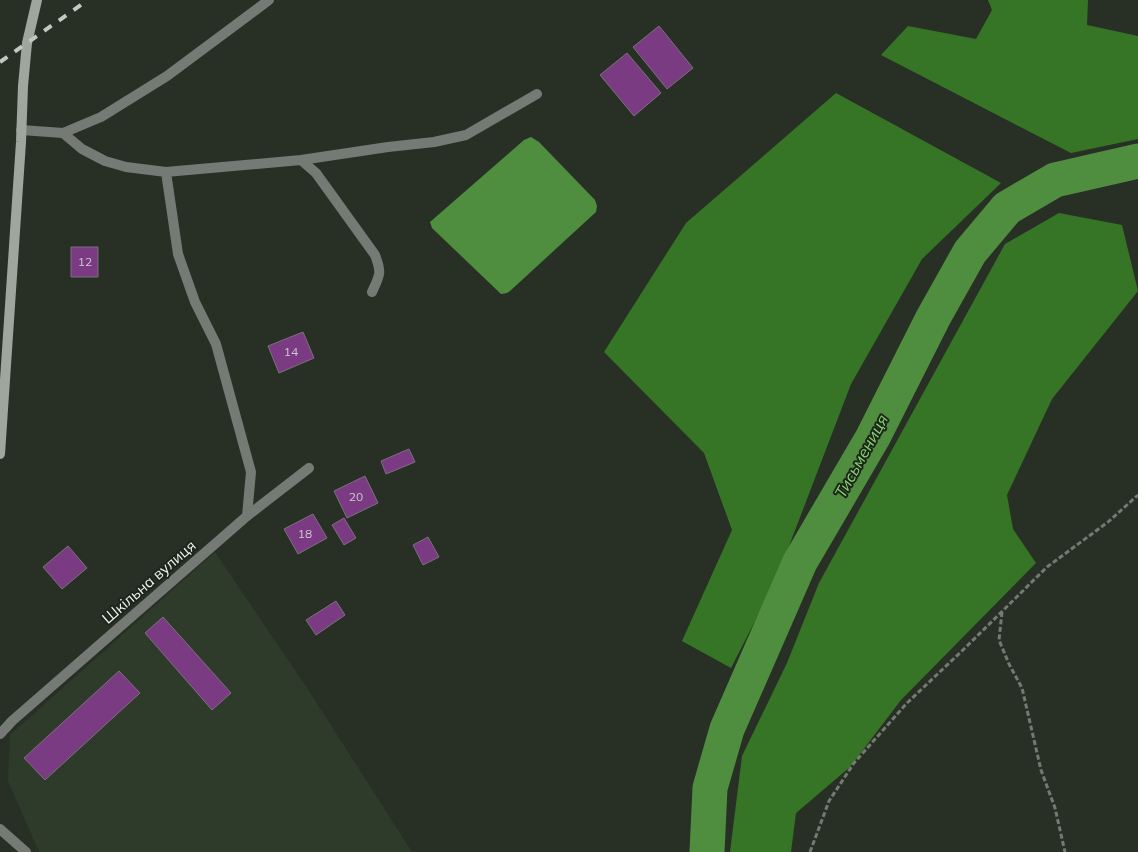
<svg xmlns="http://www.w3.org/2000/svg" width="1138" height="852" font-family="Mulish,sans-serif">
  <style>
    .built { fill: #2e3a2a }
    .forest { fill: #377526 }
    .water { fill: #508e3f }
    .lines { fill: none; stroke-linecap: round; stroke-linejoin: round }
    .river { stroke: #508e3f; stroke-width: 35 }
    .building { fill: #7a3b82; stroke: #7b717c }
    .path { stroke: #747a72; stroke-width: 3; stroke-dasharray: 5 2.5; stroke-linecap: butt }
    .lane { stroke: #767a75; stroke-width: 10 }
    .street { stroke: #767a75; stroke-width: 10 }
    .secondary { stroke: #9fa69e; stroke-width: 10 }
    .rail { stroke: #c2c8c1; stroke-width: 4; stroke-dasharray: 9 9; stroke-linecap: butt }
    .labels { text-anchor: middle; stroke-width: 4; stroke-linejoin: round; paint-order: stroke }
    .number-label { font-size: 12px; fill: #d2c6d4 }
    .street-label { font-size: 15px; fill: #f0f5ef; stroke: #1e261c }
    .water-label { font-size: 16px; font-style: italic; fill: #84d66f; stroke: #1e261c }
  </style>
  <rect width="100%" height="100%" fill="#283026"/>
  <path class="built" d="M215 552 311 694 412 852H39L8 781 10 735Z"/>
  <path class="forest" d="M988 0H1088L1087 25 1138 36V139L1071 153 881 55 908 26 976 39 992 10Z
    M836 93 1001 183 922 259 851 384 776 580 731 668 682 641 732 530 704 453 604 352 686 223Z
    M1059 213 1122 225 1138 291 1052 399 1007 495 1013 529 1036 563 901 700 850 767 796 813 791 852H730L742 756 787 663 819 583 1005 244Z"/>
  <path class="water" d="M531 137 539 142 595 200 597 206 596 212 510 291 507 293 501 294 432 228 430 222 524 140Z"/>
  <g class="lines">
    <path class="river" d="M707 852 710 788 727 729 741 697 800 562 873 437 933 318 970 252 1007 208 1055 180 1138 161"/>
  </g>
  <path class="building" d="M659 26 693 68 667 89 633 47Z
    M627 53 661 93 634 116 600 75Z
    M71 247H98V277H71Z
    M303 332 314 358 279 373 268 346Z
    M409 449 415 462 386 474 381 461Z
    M365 476 378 503 347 518 334 491Z
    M313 514 327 538 298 554 284 529Z
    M344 518 356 538 344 545 332 525Z
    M428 537 439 557 423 565 413 545Z
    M68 546 87 568 62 589 43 567Z
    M336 601 345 615 316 635 306 620Z
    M163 617 231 693 212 710 145 633Z
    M119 671 140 693 45 780 24 758Z"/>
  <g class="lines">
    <path class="path" d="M1002 612 999 640 1009 664 1022 688 1041 770 1055 808 1065 852
      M810 852 829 801 854 763 907 703 964 649 1047 567 1108 522 1138 495"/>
    <path class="lane" d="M21 130 63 133 101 117 167 76 269 0
      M63 133 82 149 105 161 126 167 166 172 301 160 388 147 434 142 466 135 537 94
      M301 160 316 173 375 255C382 273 380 275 372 292
      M166 172 178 254 195 302 216 344 251 472 247 516
      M0 829 26 852"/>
    <path class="street" d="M0 734 12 721 247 516 309 468"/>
    <path class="secondary" d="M0 454 21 142 23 86 27 43 37 0"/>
    <path class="rail" d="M0 62 88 0"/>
  </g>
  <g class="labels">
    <g class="number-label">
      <text x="85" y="266">12</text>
      <text x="291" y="356">14</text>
      <text x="356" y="501">20</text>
      <text x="305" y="538">18</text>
    </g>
    <g class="street-label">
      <text transform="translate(149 582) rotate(-41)" y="5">Шкільна вулиця</text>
    </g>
    <g class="water-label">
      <text transform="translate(861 456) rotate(-61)" y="6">Тисьмениця</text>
    </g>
  </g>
</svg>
